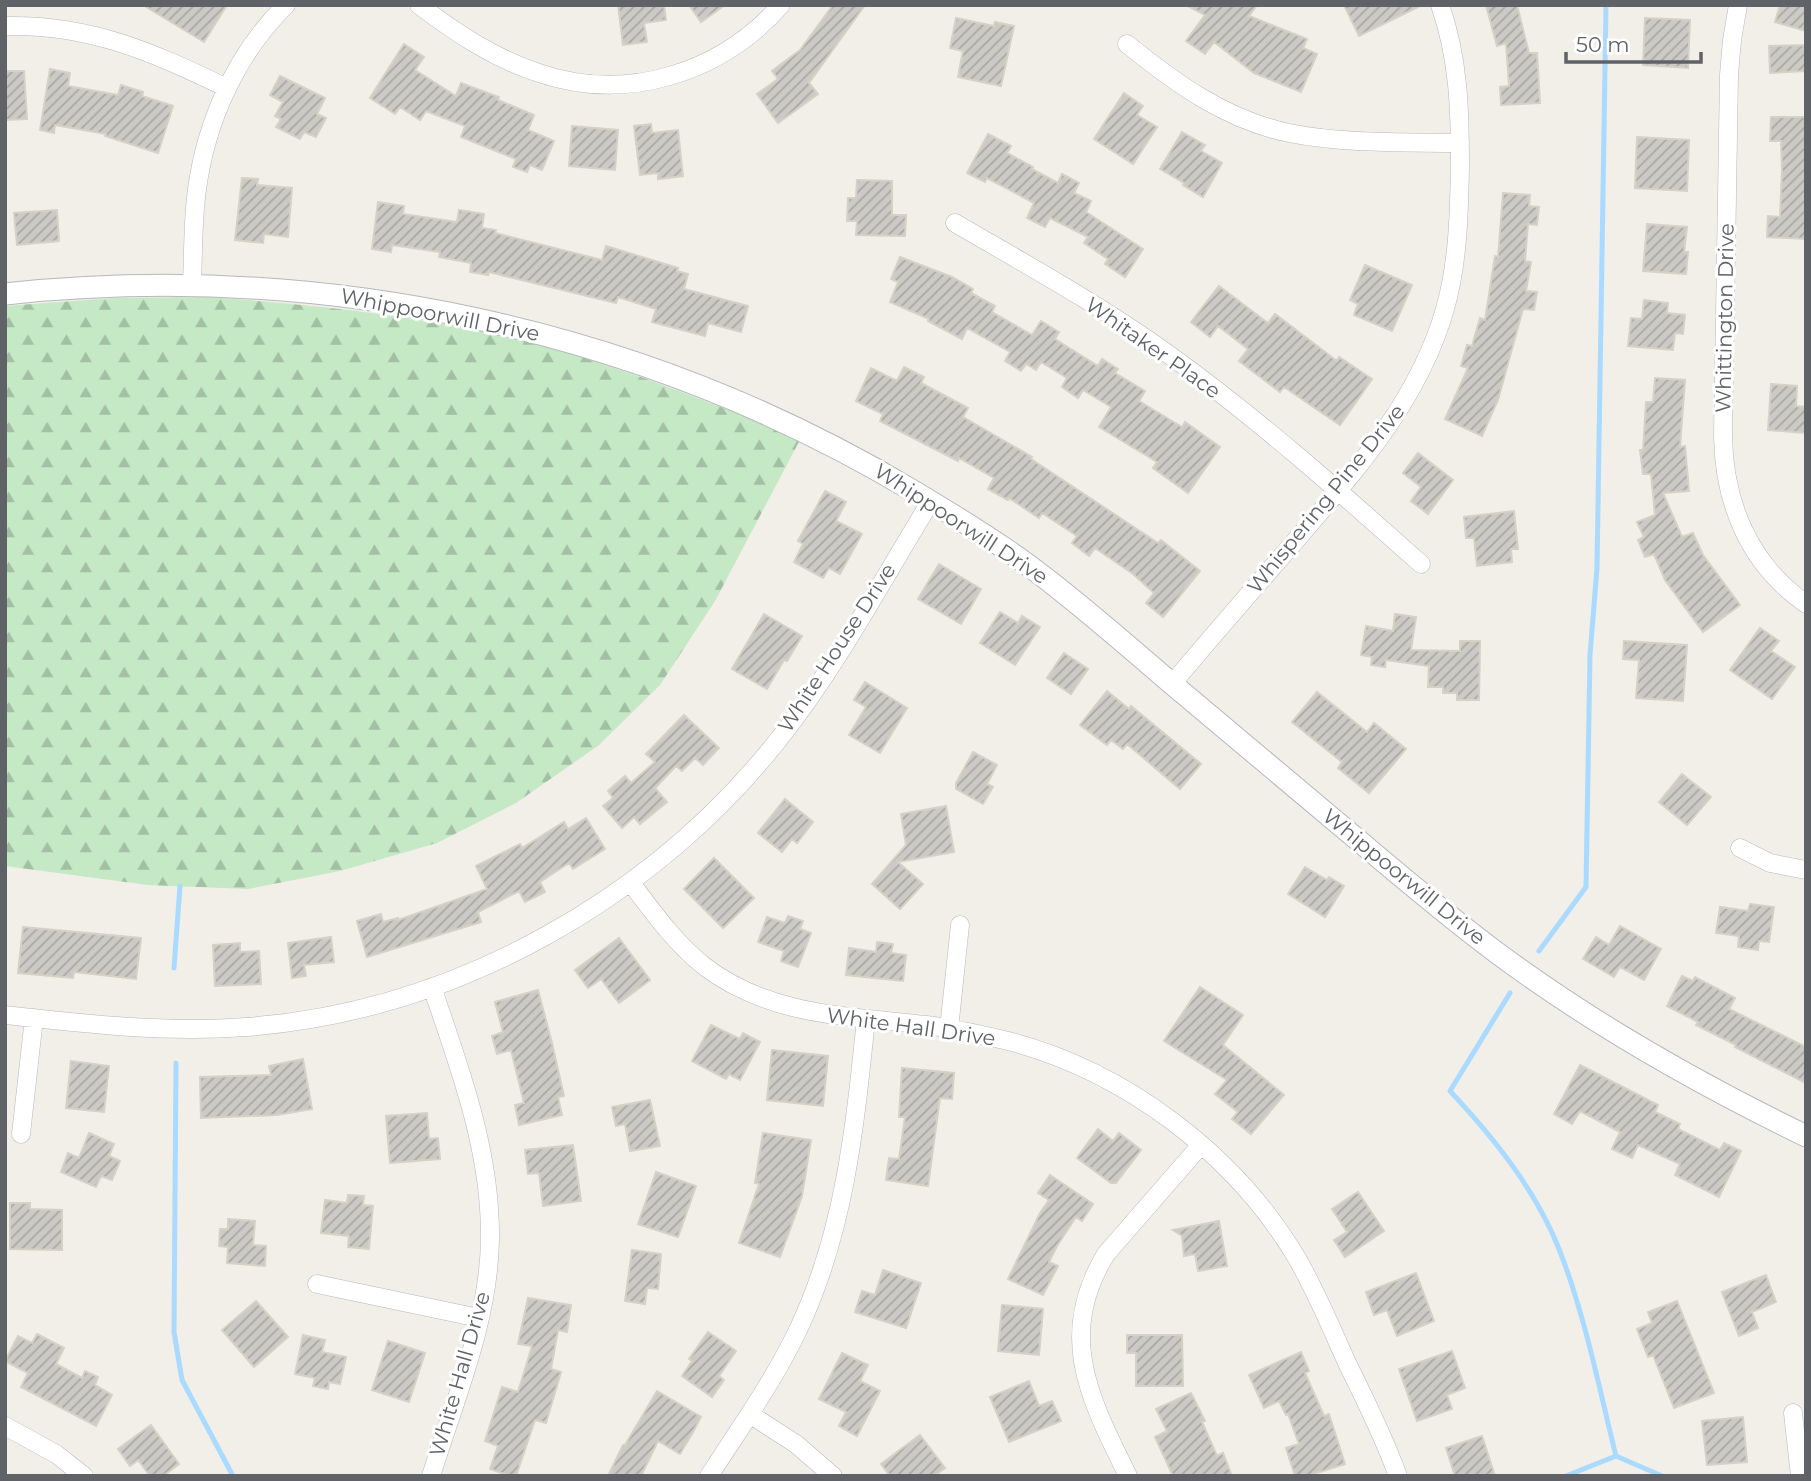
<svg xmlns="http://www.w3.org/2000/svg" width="1811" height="1481" font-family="Montserrat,sans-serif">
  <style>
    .forest { fill: url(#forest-firs) }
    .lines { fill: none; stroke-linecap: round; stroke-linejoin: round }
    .stream { stroke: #aadaff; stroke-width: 5 }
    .building { fill: url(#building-hatch); stroke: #d6d1c6; stroke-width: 2 }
    .minor-casing { stroke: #b5b8bc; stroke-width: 19 }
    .tertiary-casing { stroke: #b5b8bc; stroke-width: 23 }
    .minor { stroke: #fff; stroke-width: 18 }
    .tertiary { stroke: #fff; stroke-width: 21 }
    .labels { text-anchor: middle; stroke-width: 6; stroke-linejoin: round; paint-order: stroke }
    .street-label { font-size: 21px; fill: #5f6368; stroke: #fff }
  </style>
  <defs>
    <pattern id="forest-firs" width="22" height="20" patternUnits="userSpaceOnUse" patternTransform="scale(1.75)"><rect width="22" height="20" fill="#c5e8c5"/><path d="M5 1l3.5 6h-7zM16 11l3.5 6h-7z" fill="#a3c0a4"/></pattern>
    <pattern id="building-hatch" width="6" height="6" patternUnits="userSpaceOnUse" patternTransform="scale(1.75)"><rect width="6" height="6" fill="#cccac5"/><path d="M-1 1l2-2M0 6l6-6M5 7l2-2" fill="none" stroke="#a9a8a4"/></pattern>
  </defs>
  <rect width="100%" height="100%" fill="#f1efe8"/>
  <path class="forest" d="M208 297C314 305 421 315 524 341 619 365 710 403 801 438L715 601 660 685 599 745 516 803 437 843 340 871 248 889 148 885 5 866V306L114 298Z"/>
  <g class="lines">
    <path class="stream" d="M1539 951 1586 887 1590 655 1597 568 1606 5
      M174 968 180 886
      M1510 993 1450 1091C1493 1137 1536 1190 1559 1249 1585 1315 1599 1388 1616 1456L1662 1476
      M176 1063 174 1332 182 1380 233 1476
      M1566 1476 1616 1456"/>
  </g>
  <path class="building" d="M143 5H227L204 42Z
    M618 5H664L666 20 644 23 647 42 623 45Z
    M689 5H725L701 22Z
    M833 5H865L809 83 818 94 778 123 757 94 778 79 772 71 800 50Z
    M1186 5H1257L1249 16 1307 39 1303 48 1317 54 1301 92 1254 73 1214 42 1205 54 1186 41 1205 15Z
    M1344 5H1422L1359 36Z
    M1486 5H1517L1529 53H1537L1540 103 1501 105 1500 87 1509 86 1506 43 1497 46Z
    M1780 5H1806V31L1775 22Z
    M956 18 994 26 995 22 1014 26 1001 86 958 77 963 51 950 48Z
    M1645 18 1690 20 1688 68 1643 65Z
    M404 44 424 57 415 70 456 96 461 83 499 97 498 100 534 115 528 130 554 141 542 170 530 165 527 172 513 167 516 159 461 137 465 126 426 111 420 120 400 107 395 114 370 98Z
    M1806 45V71L1770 73 1769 46Z
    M50 69 70 73 68 86 118 95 121 85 143 92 142 96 173 106 158 153 105 136 106 134 55 125 54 133 40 130Z
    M5 71H24L27 119 5 120Z
    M280 76 325 98 317 114 326 118 316 137 304 132 300 139 276 127 281 119 275 116 283 102 270 95Z
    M1124 93 1143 106 1137 115 1157 127 1133 164 1094 139Z
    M1771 117H1806V239L1767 237 1768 216 1780 217 1782 170 1781 141H1770Z
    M651 124 652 133 678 130 683 176 658 179V173L640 175 634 126Z
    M572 126 618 130 615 170 569 166Z
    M1182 132 1205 145 1201 151 1222 163 1203 197 1183 185 1184 183 1160 169Z
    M988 134 1011 146 1007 153 1033 167 1032 169 1058 183 1062 174 1079 183 1074 193 1091 201 1086 212 1143 249 1125 277 1105 264 1108 259 1084 243 1088 237 1050 218 1045 227 1027 218 1034 203 987 178 985 182 967 173Z
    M1637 137 1689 140 1687 191 1635 188Z
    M242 178 258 179 257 185 292 188 288 237 264 234 263 243 235 240Z
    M857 180 892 181V215H906L905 236 856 235 857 221H847L848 198H856Z
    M1503 193 1530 195 1529 206 1539 207 1537 225 1528 224 1525 261 1531 262 1526 291 1537 292 1534 310 1523 309 1498 400 1482 436 1445 419 1468 368 1461 366 1467 345 1472 346 1480 318 1485 320 1495 256 1498 257Z
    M378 202 404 206 403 214 457 222 459 210 484 214 482 228 496 230 495 233 602 260 606 246 678 268 677 271 688 274 684 289 748 306 741 332 708 323 705 336 652 322 656 309 618 297 616 303 489 272 488 275 470 272 471 263 439 257 440 252 392 245 391 252 372 249Z
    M57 210 59 241 17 245 14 213Z
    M1647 224 1687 227 1684 252H1688L1686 274 1643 271Z
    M900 257 952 277 973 289 971 293 995 306 992 312 1032 335 1041 321 1059 332 1055 339 1098 366 1102 359 1118 369 1115 373 1145 391 1139 401 1182 427 1185 422 1220 447 1188 493 1153 468 1157 462 1099 427 1111 407 1083 390 1078 398 1062 387 1067 378 1041 362 1036 370 1026 364 1021 371 1005 361 1010 352 967 328 962 339 928 321 929 319 890 302 898 282 891 279Z
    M1365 265 1412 285 1392 331 1354 315 1358 304 1350 300Z
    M1219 286 1268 323 1275 314 1337 361 1339 357 1372 379 1340 425 1284 387 1280 392 1239 361 1248 349 1218 326 1210 337 1191 322Z
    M1644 300 1668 303 1667 313 1685 315 1683 334 1675 333 1673 350 1628 346 1631 318 1642 319Z
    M904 367 924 377 921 383 968 408 963 417 1032 457 1031 459 1158 543 1161 540 1200 571 1163 617 1146 603 1154 593 1133 574 1095 548 1089 556 1072 543 1077 536 1042 513 1039 518 1009 498 1008 500 988 489 994 478 959 458 958 461 880 421 883 414 856 401 871 368 897 381Z
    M1655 378 1685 380 1680 447 1685 446 1689 491 1663 493 1682 537 1693 533 1703 555 1740 605 1703 632 1665 580 1654 554 1645 557 1638 540 1644 537 1637 522 1655 515 1651 474H1643L1640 450H1643L1646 402H1653Z
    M1771 384 1797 386 1796 406 1806 407 1805 433 1768 430Z
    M1418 453 1453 480 1428 514 1411 501 1421 487 1403 473Z
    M825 491 846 502 836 521 862 534 840 574 829 568 823 578 794 562 803 544 798 541Z
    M1514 511 1518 549H1511L1512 562 1477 566 1474 538H1466L1464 517Z
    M939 564 981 589 961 624 918 599Z
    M1000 612 1018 623 1022 616 1040 627 1015 665 980 643Z
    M764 614 802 636 787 661 784 660 767 689 732 669Z
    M1395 614 1416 617 1411 650 1460 651V641H1480L1479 700H1457V693H1443V687H1428L1429 666 1386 660 1385 667 1371 665 1372 657 1361 655 1366 626 1393 631Z
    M1760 628 1779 641 1771 651 1795 667 1772 699 1730 670Z
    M1624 641 1687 645 1683 701 1636 698 1639 660 1623 659Z
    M1064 653 1088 669 1071 694 1047 678Z
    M865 682 907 708 880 753 849 735 866 707 854 700Z
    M1107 691 1129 709 1131 706 1201 764 1180 789 1127 744 1123 749 1111 740 1107 745 1080 725Z
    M1317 692 1367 732 1374 723 1406 749 1369 793 1338 768 1342 762 1292 722Z
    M684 715 719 748 703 765 695 758 682 771 676 766 655 788 667 802 640 824 634 817 622 828 603 806 613 798 608 791 625 776 631 783 655 762 646 754Z
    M973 752 997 765 987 784 993 787 983 804 956 789V783Z
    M1682 774 1711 797 1687 825 1659 802Z
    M785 799 813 822 797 843 792 839 782 852 758 833Z
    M946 806 954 852 898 862 923 884 900 909 872 884 906 845 901 814Z
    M586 818 605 849 573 869 569 863 540 882 545 892 525 902 519 891 478 912 481 922 367 957 357 921 381 914 383 922 398 918V920L487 889 476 866 520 844 522 848 564 822 568 829Z
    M714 858 754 898 723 928 684 889Z
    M1305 867 1327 880 1329 877 1344 886 1325 917 1288 894Z
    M1750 904 1774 907 1769 942 1759 941 1758 950 1738 947 1739 936 1716 933 1720 907 1748 911Z
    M788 916 803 921 800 929 811 933 798 967 781 961 784 951 758 942 767 917 785 923Z
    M1620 926 1661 949 1644 980 1620 967 1614 977 1583 959 1596 937 1609 945Z
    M23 927 141 938 136 979 74 972 73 978 18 973Z
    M331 937 334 962 304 965 306 976 292 978 288 943Z
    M619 938 650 980 619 1003 601 979 588 988 575 970Z
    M877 942 893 944 891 953 906 955 903 981 846 975 849 948 876 952Z
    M240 943V952L259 951 261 984 215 986 213 945Z
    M1682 976 1693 981 1695 977 1735 998 1729 1009 1806 1047V1083L1735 1047 1736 1045 1696 1025 1698 1022 1667 1006Z
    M1200 987 1243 1015 1223 1045 1284 1095 1251 1134 1232 1119 1238 1112 1215 1094 1227 1080 1164 1041Z
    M538 990 551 1039 564 1096 558 1097 562 1115 519 1125 515 1105 524 1103 511 1050 497 1054 492 1036 503 1032 495 1002Z
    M711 1025 740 1039 743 1033 760 1042 740 1080 729 1074 726 1079 692 1061Z
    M772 1050 828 1056 823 1106 767 1100Z
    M303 1059 312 1109 277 1115 201 1118 200 1077 271 1075 269 1066Z
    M71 1061 109 1066 104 1112 66 1108Z
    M1580 1065 1658 1105 1655 1112 1680 1124 1678 1129 1720 1150 1724 1143 1741 1151 1719 1197 1675 1175 1680 1164 1638 1145 1632 1158 1612 1149 1620 1132 1580 1111 1572 1124 1554 1114Z
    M902 1068 954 1073 952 1099 940 1098 928 1186 886 1180 889 1158 899 1159 905 1117H899Z
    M650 1100 660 1146 630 1151 625 1124 616 1126 612 1107Z
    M427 1113 429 1139 438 1138 440 1159 390 1163 386 1116Z
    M1098 1129 1113 1141 1119 1133 1141 1150 1116 1183H1111L1077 1158Z
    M89 1133 114 1144 109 1156 120 1161 112 1180 101 1176 96 1187 61 1172 68 1153 79 1158Z
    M763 1133 811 1140 802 1196 780 1257 739 1243 759 1184 755 1183Z
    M573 1145 581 1201 543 1206 539 1173 528 1174 525 1150Z
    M656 1172 696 1186 678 1237 638 1224Z
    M1050 1175 1093 1204 1082 1221 1076 1217 1057 1246 1049 1262 1058 1266 1043 1295 1008 1279 1040 1213 1049 1200 1038 1193Z
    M1358 1192 1384 1231 1345 1257 1334 1240 1347 1232 1332 1209Z
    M348 1195 364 1196 363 1205 373 1206 369 1249 348 1247 349 1236 321 1233 325 1200 347 1203Z
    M10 1203H30V1209L62 1210V1250L10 1249Z
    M228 1219 255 1221 253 1245 266 1246 265 1266 227 1263 228 1247 219 1246 220 1229H228Z
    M1219 1221 1227 1266 1198 1271 1195 1254 1184 1256 1182 1236 1173 1230Z
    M632 1250 661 1254 658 1289 647 1288 645 1304 625 1301Z
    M883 1270 921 1283 906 1328 855 1312 862 1291 875 1295Z
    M1416 1273 1434 1321 1397 1336 1387 1310 1374 1315 1366 1292Z
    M1766 1275 1776 1302 1752 1312 1758 1328 1739 1336 1722 1292Z
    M528 1298 571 1305 567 1332 558 1330 551 1369 561 1372 546 1423 535 1420 516 1476H510L490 1469 498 1446 485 1441 502 1387 518 1392 532 1346 518 1344Z
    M256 1301 288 1337 254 1367 222 1330Z
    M1677 1301 1714 1393 1674 1408 1653 1355 1648 1357 1637 1329 1652 1323 1648 1312Z
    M1002 1305 1043 1309 1039 1355 998 1351Z
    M708 1332 736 1351 719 1376 724 1380 712 1397 682 1376 692 1361 689 1359Z
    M37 1334 64 1348 56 1364 82 1378 85 1371 98 1377 95 1385 112 1395 96 1426 21 1387 28 1373 5 1361 18 1336 32 1343Z
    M303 1335 325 1340 322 1352 346 1357 340 1384 329 1382 328 1389 313 1386 315 1378 295 1374Z
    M1127 1335H1182L1183 1386H1136V1353H1127Z
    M388 1341 425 1353 409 1402 372 1390Z
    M1452 1351 1465 1388 1447 1395 1452 1409 1417 1421 1399 1369Z
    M1301 1352 1309 1371 1305 1373 1324 1416 1329 1414 1345 1464 1307 1476H1295L1286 1448 1299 1444 1288 1414 1286 1415 1279 1401 1264 1408 1249 1375Z
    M842 1353 868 1365 860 1381 880 1391 857 1436 839 1426 846 1412 819 1399Z
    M1029 1381 1039 1406 1052 1401 1061 1421 1009 1442 990 1397Z
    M657 1391 701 1417 692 1434 680 1454 658 1441 641 1476H608L623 1445H625Z
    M1191 1393 1205 1421 1202 1422 1217 1456 1223 1453 1232 1476H1173L1155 1437 1167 1431 1156 1409Z
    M1743 1417 1747 1462 1707 1465 1702 1421Z
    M151 1425 179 1464 163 1476H150L138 1460 130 1466 118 1449Z
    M920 1435 945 1468 934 1476H890L881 1464Z
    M1482 1436 1495 1476H1455L1446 1448Z"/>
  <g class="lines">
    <g class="minor-casing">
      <path id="minor" d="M419 5C456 33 495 59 539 73 627 103 721 73 781 5
        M1738 5 1732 40 1729 75 1723 436C1724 503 1749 564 1806 604
        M5 26C90 24 152 52 227 88
        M1127 44C1175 83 1226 120 1289 133 1344 144 1403 142 1460 143
        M955 223C1027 265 1100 305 1168 354 1257 418 1339 491 1421 564
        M192 284C193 259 193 233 195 208 201 133 232 58 286 5
        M1172 684C1213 635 1255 587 1297 539 1357 469 1419 400 1445 309 1458 263 1459 216 1460 167 1460 111 1459 59 1440 5
        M1740 848 1770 863 1806 870
        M631 883C653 912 675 943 704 966 769 1016 848 1016 926 1025 952 1028 978 1034 1004 1040 1121 1069 1232 1151 1295 1255 1316 1290 1331 1328 1348 1365 1366 1401 1384 1438 1398 1476
        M5 1015C86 1024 165 1033 246 1027 457 1011 658 897 786 730 840 660 884 577 931 501
        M949 1029 960 925
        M21 1134 34 1018
        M317 1284 479 1318
        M1793 1413 1800 1476
        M751 1415 796 1444 833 1476
        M5 1426 56 1454 84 1476
        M431 1476C455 1399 489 1321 490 1239 491 1151 460 1069 432 987
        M709 1476C740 1428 773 1382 798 1330 845 1231 855 1126 866 1019
        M1128 1476C1090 1399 1056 1336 1106 1254L1200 1146"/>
    </g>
    <g class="tertiary-casing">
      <path id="tertiary" d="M5 294C321 260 642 328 915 492 953 515 992 538 1028 565 1077 601 1123 642 1171 683 1231 734 1292 784 1352 835 1402 877 1452 920 1504 958 1598 1027 1701 1085 1806 1136"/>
    </g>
    <use href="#minor" class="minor"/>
    <use href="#tertiary" class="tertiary"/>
  </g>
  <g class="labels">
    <g class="street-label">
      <text transform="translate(440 315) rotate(11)" y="7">Whippoorwill Drive</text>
      <text transform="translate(1725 318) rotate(-89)" y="7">Whittington Drive</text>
      <text transform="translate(1153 348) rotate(35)" y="7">Whitaker Place</text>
      <text transform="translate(1326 499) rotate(-51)" y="7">Whispering Pine Drive</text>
      <text transform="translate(961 524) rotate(33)" y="7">Whippoorwill Drive</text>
      <text transform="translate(837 648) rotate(-57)" y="7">White House Drive</text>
      <text transform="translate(1404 877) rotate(39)" y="7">Whippoorwill Drive</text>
      <text transform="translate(911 1027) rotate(8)" y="7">White Hall Drive</text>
      <text transform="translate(460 1374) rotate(-74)" y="7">White Hall Drive</text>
    </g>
  </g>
  <rect width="1811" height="1481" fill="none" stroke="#5f6368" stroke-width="14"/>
  <path d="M1566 52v10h135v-10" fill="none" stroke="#5f6368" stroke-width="3.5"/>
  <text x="1576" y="52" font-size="21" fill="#5f6368" stroke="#ffffff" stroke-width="5" paint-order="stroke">50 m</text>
</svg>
